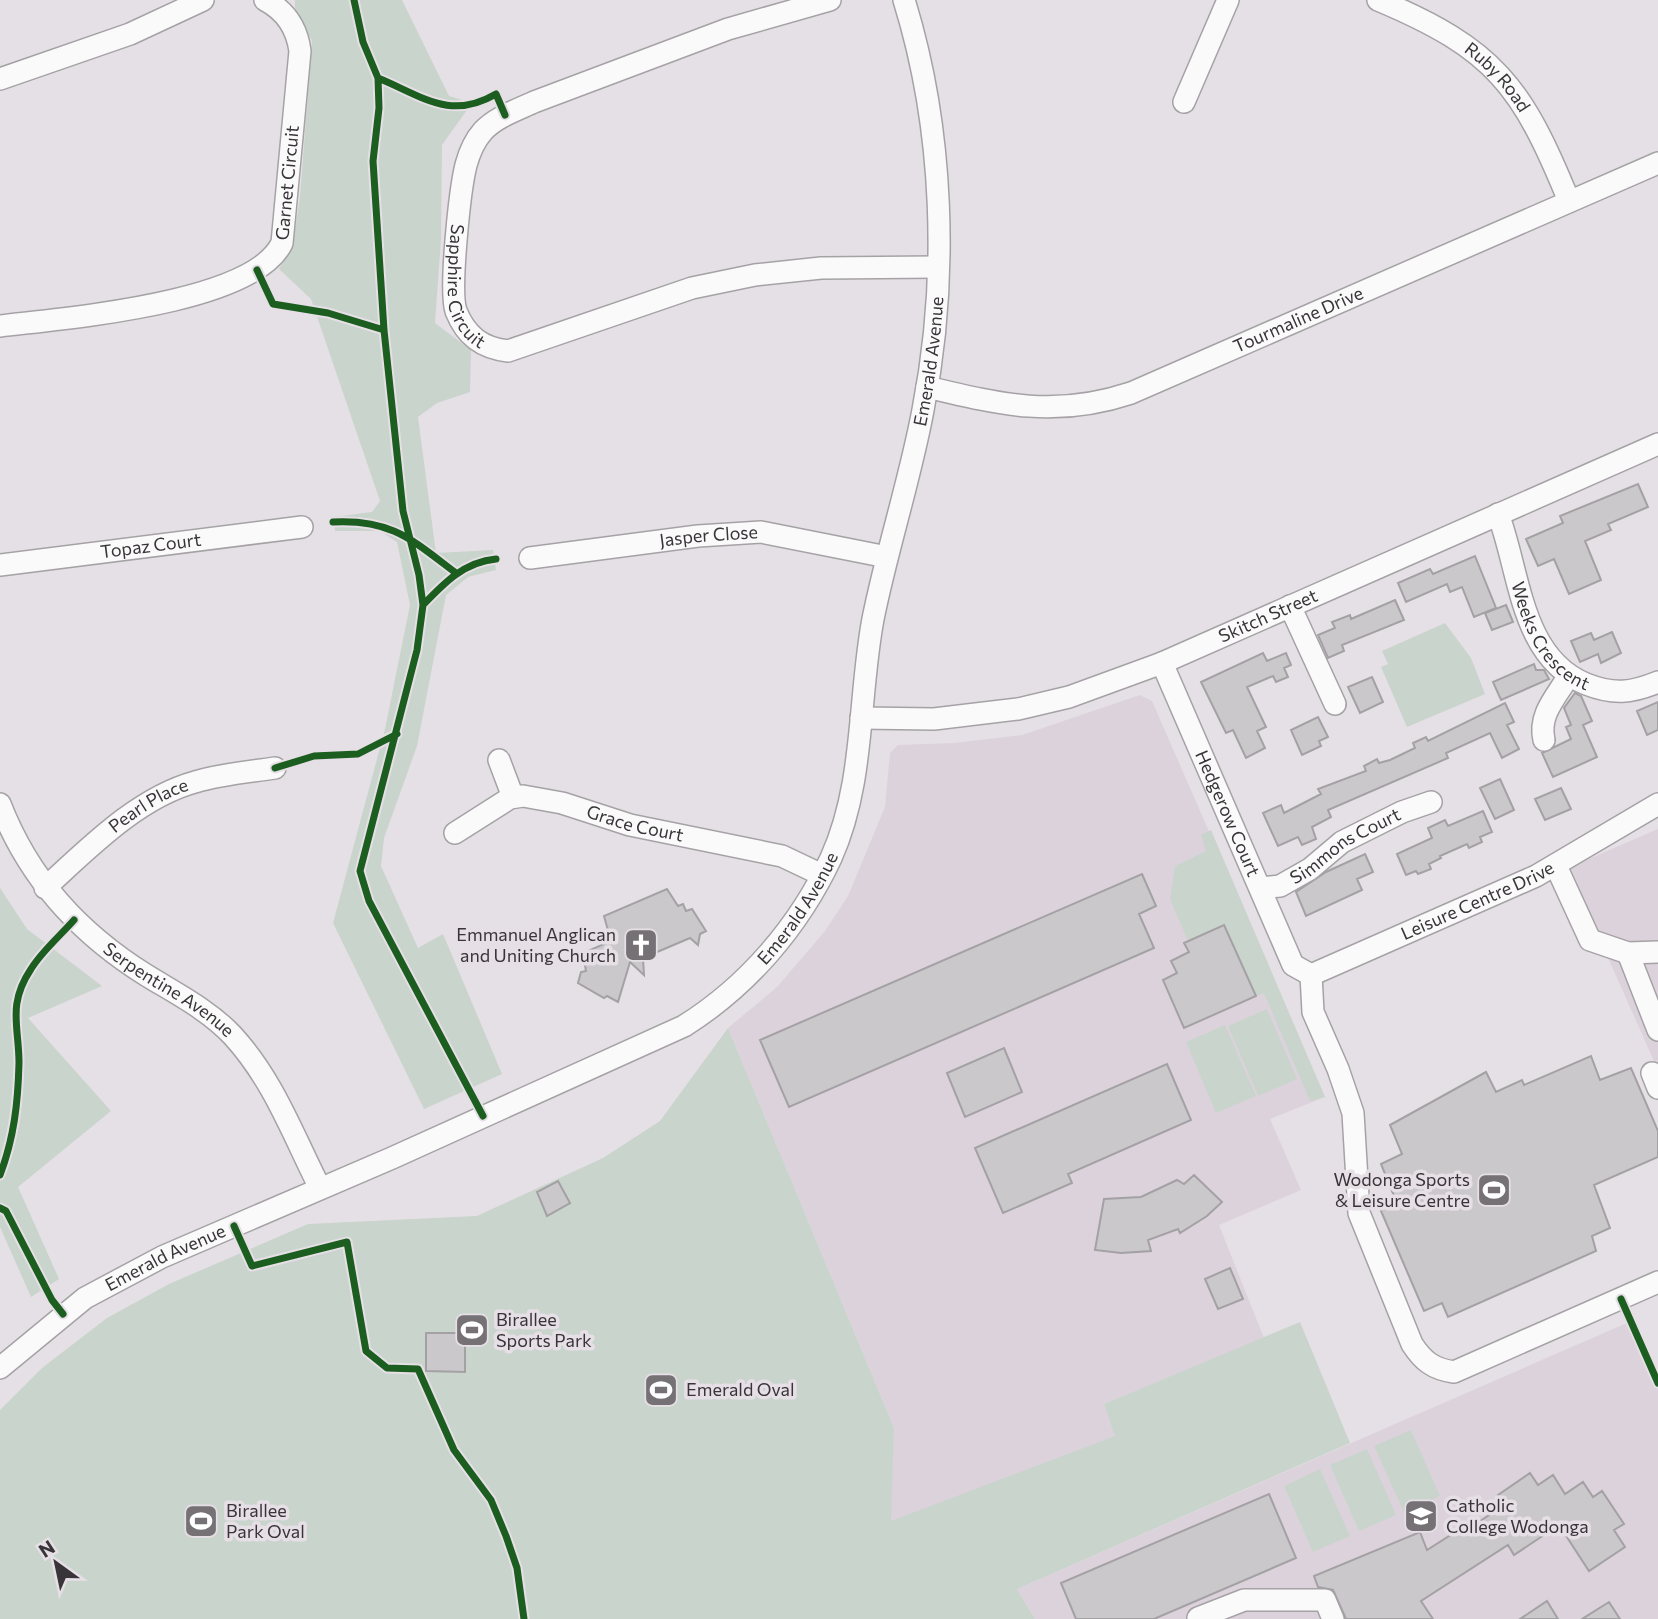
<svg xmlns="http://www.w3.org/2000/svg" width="1658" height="1619" font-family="Commissioner,sans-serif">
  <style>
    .built { fill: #dcd2db }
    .green { fill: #c9d4cc }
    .building { fill: #cbc8cb; stroke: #a4a1a4; stroke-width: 2 }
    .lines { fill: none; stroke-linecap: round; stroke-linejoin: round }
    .minor-casing { stroke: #a5a2a5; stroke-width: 24 }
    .minor { stroke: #fbfafb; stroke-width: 21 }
    .cycleway-casing { stroke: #e6dfe6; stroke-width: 11 }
    .cycleway { stroke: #1b5e20; stroke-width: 7 }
    .labels { text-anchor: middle; stroke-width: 7; stroke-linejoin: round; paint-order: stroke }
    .street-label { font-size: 18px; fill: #383538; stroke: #e6dfe6 }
    .poi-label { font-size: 18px; fill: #383538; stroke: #e6dfe6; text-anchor: start }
  </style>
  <rect width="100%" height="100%" fill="#e5e0e5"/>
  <path class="built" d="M1140 695 1152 701 1325 1097 1270 1119 1301 1190 1219 1225 1264 1338 1104 1404 1116 1436 890 1522 894 1428 728 1028 777 987 825 931 848 896 885 807 890 753 898 745 954 743 1022 735Z
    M1658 829V1070L1568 868Z
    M1629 1322 1658 1389V1619H1035L1017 1589Z"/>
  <path class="green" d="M295 0H402L449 96 472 103 442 145 441 239 435 323 471 350 470 392 437 403 418 417 436 553 493 550 496 570 468 577 446 595 417 746 384 838 381 866 418 948 443 934 502 1074 424 1109 333 923 385 729 410 605 397 542 380 531H335L334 517 372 512 380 501 311 299 279 269 293 243 300 197 312 41 295 9Z
    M1445 623 1471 658 1485 694 1407 727 1381 667 1388 664 1382 651Z
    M1211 830 1325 1097 1310 1101 1264 993 1256 996 1225 926 1188 941 1170 899 1175 866 1206 851 1201 835Z
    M0 888 27 929 102 986 28 1018 111 1111 18 1187 59 1279 31 1297 0 1227Z
    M1267 1009 1297 1079 1258 1096 1228 1026Z
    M1225 1025 1256 1096 1216 1113 1186 1042Z
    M728 1028 894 1428 891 1521 1115 1436 1104 1404 1300 1322 1350 1443 1017 1589 1035 1619H0V1410L42 1368 107 1318 169 1284 308 1224 477 1216 603 1158 660 1121Z
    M1411 1430 1440 1496 1404 1512 1374 1446Z
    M1367 1449 1396 1515 1359 1531 1330 1465Z
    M1320 1469 1350 1536 1313 1552 1284 1486Z"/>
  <path class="building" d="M1638 484 1648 507 1608 524 1611 530 1585 541 1601 580 1569 594 1554 559 1538 566 1526 539 1563 523 1560 516Z
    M1475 556 1496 608 1474 617 1462 587 1450 592 1447 584 1406 602 1398 583 1430 569 1433 574Z
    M1395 600 1404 620 1342 645 1344 651 1328 658 1318 635 1335 628 1332 622 1350 615 1351 619Z
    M1506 605 1513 622 1492 630 1485 613Z
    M1612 632 1621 653 1601 663 1598 654 1580 662 1571 641 1591 633 1594 640Z
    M1263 653 1267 661 1286 653 1291 665 1284 668 1288 677 1276 682 1273 676 1247 687 1266 727 1257 731 1265 748 1246 758 1233 730 1226 733 1201 682Z
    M1534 664 1536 670H1544L1549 679 1501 700 1493 682Z
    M1372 677 1383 702 1360 713 1348 687Z
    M1575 693 1581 696 1592 721 1583 725 1597 757 1553 777 1542 753 1571 739 1566 727 1571 725 1564 708Z
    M1658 702V730L1647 735 1637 711Z
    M1505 703 1514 722 1507 725 1519 749 1502 758 1490 733 1446 753 1448 758 1328 810 1331 817 1312 827 1316 839 1302 845 1298 837 1278 846 1263 813 1281 805 1284 813 1321 794 1318 789 1366 771 1364 766 1377 759 1379 763 1390 760 1415 748 1413 743 1426 737 1428 741Z
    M1318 717 1328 737 1319 741 1321 746 1302 755 1291 730Z
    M1500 779 1514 810 1495 819 1480 788Z
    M1561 788 1571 809 1545 820 1535 799Z
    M1483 811 1492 832 1480 837 1482 842 1469 848 1467 844 1440 856 1441 858 1429 864 1431 869 1418 874 1416 871 1406 875 1397 854 1432 838 1428 828 1445 820 1448 826Z
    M1365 854 1373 872 1357 879 1362 890 1306 916 1296 892 1326 872Z
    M1142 874 1156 906 1139 914 1154 948 789 1107 760 1040Z
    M667 889 678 906 683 904 686 911 692 909 706 931 700 934 698 945 690 938 643 958 644 975 630 962 618 1002 607 996 604 998 578 983 581 972 586 971 583 953 611 941 604 916Z
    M1224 925 1256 996 1184 1028 1163 980 1177 973 1171 961 1189 952 1184 943Z
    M1004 1048 1022 1092 965 1117 947 1073Z
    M1591 1056 1600 1080 1631 1068 1658 1131V1157L1594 1185 1610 1228 1592 1236 1596 1251 1448 1317 1442 1303 1424 1311 1378 1204 1394 1196 1381 1164 1402 1154 1390 1125 1486 1072 1496 1092 1522 1080 1524 1085Z
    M1167 1064 1191 1120 1068 1174 1072 1183 1003 1213 975 1148Z
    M1194 1175 1222 1202 1207 1216 1180 1233 1178 1229 1148 1240 1151 1251 1121 1253 1095 1250 1104 1199 1141 1197 1177 1180 1184 1184Z
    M558 1181 570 1203 547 1216 537 1192Z
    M1230 1268 1243 1299 1218 1309 1205 1279Z
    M426 1333H465V1372L426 1371Z
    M1530 1473 1538 1485 1553 1475 1565 1494 1583 1482 1593 1497 1602 1491 1624 1524 1614 1530 1625 1547 1589 1571 1559 1525 1514 1555 1508 1545 1421 1601 1433 1619H1346L1333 1590 1318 1587 1314 1576 1420 1532 1427 1550 1468 1524 1470 1528 1504 1505 1498 1495Z
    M1269 1494 1296 1558 1154 1619H1076L1061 1583Z
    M1547 1601 1558 1619H1520Z
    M1609 1602 1620 1619H1582Z"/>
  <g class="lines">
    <g class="minor-casing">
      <g id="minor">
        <path id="s1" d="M830 0 728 29 534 102C517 110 496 117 483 131 475 140 469 154 466 165 460 189 449 290 456 311 466 336 482 348 508 351L692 288 755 275 821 268 938 267"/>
        <path id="s2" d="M1378 0C1495 49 1522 86 1569 201"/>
        <path d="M0 79 130 34 203 0"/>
        <path d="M1184 102 1228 0"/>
        <path id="s3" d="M0 326C64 318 253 304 282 243L300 51C297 28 286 11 265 0"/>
        <path id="s4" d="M927 387C1002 405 1056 418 1131 393L1658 163"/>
        <path id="s5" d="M1498 514C1520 571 1520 657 1586 684 1614 695 1631 693 1658 682"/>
        <path id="s6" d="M530 558 698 536 761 532 887 557"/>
        <path id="s7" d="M0 565 302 527"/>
        <path d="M1290 606 1335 704"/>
        <path id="s8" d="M1162 663 1293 965 1311 975 1536 876 1658 804"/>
        <path id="s9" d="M861 718 934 719 1018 709 1069 697 1162 663 1658 444"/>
        <path d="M1544 740C1538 715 1556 697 1568 677"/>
        <path d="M499 760 513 797"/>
        <path id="s10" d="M0 804C29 879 79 933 146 975 175 993 209 1010 233 1036 274 1081 293 1135 320 1188"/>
        <path id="s11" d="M455 833 510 798 523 796 562 803 630 825 782 856 822 875"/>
        <path d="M1556 866 1590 940 1628 953 1658 952"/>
        <path id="s12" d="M45 888C88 849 137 798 195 782 221 774 249 772 275 768"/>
        <path id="s13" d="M1261 888 1280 886 1310 869 1342 842 1402 812 1431 802"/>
        <path d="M1628 953 1658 1030"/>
        <path d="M1311 975 1313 1012 1338 1069 1353 1113 1359 1213 1412 1344C1423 1361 1433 1369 1454 1372L1658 1282"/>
        <path d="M1652 1073 1658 1088"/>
        <path id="s14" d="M0 1368 85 1298 162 1257 392 1158 684 1026C748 986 799 926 831 858 865 783 858 699 873 619 887 549 910 480 923 410 949 277 944 129 904 0"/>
        <path d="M1198 1618 1244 1600H1325L1333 1619"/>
      </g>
    </g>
    <use href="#minor" class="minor"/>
    <g class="cycleway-casing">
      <path id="cycleway" d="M354 0 363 42 378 78 379 108 373 161 384 330 403 511 419 575 423 605 417 650 360 871 369 901 483 1116
        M378 78C422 96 450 121 496 94L505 115
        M257 270 273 304 328 313 384 330
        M333 522C392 519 412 540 456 573
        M423 605C444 583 464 562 496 559
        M275 768 314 756 358 754 397 734
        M0 1175C14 1138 18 1103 19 1063 19 1026 7 1005 31 969 42 951 60 936 74 920
        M0 1208 6 1211 52 1300 63 1314
        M234 1226 252 1266 347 1242 366 1351 387 1368 418 1369 454 1450 491 1500 506 1536 517 1568 524 1619
        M1621 1299 1658 1383"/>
    </g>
    <use href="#cycleway" class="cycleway"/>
  </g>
  <defs>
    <g id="church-square" transform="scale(1.75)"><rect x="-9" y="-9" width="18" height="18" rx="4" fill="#757175" stroke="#e6dfe6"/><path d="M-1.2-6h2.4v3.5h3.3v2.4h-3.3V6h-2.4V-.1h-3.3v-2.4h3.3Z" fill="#fff"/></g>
    <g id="stadium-square" transform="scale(1.75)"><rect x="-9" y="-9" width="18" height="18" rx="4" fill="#757175" stroke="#e6dfe6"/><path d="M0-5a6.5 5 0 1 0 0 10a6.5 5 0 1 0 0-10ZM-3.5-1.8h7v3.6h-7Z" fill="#fff"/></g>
    <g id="school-square" transform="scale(1.75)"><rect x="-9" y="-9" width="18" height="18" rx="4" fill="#757175" stroke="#e6dfe6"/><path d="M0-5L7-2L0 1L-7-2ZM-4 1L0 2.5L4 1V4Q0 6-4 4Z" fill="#fff"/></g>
  </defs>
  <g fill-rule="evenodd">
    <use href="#church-square" x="641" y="945"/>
    <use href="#stadium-square" x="1494" y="1190"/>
    <use href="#stadium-square" x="472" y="1330"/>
    <use href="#stadium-square" x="661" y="1390"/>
    <use href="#school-square" x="1421" y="1516"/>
    <use href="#stadium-square" x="201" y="1521"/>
  </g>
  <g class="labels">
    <g class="street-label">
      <text dy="6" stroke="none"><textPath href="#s2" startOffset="144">Ruby Road</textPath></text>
      <text dy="6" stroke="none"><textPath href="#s3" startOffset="362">Garnet Circuit</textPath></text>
      <text dy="6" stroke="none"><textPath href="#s1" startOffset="536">Sapphire Circuit</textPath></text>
      <text dy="6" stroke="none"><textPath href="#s4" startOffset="390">Tourmaline Drive</textPath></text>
      <text dy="6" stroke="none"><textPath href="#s14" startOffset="1502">Emerald Avenue</textPath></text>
      <text dy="6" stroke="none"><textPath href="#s6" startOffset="180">Jasper Close</textPath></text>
      <text dy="6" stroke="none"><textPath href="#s7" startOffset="152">Topaz Court</textPath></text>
      <text dy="6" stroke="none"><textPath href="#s9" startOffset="425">Skitch Street</textPath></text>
      <text dy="6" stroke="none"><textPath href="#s5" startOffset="136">Weeks Crescent</textPath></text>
      <text dy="6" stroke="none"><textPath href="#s12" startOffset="133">Pearl Place</textPath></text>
      <text dy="6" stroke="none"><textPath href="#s8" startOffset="164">Hedgerow Court</textPath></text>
      <text dy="6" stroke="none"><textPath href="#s11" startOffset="194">Grace Court</textPath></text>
      <text dy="6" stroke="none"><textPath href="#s13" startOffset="96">Simmons Court</textPath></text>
      <text dy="6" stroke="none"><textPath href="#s8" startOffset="532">Leisure Centre Drive</textPath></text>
      <text dy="6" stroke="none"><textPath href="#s14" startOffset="934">Emerald Avenue</textPath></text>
      <text dy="6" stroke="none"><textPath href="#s10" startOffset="256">Serpentine Avenue</textPath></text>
      <text dy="6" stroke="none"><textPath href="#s14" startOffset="200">Emerald Avenue</textPath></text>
    </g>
    <g class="poi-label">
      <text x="616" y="941" text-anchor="end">Emmanuel Anglican<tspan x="616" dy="21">and Uniting Church</tspan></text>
      <text x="1470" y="1186" text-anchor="end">Wodonga Sports<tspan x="1470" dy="21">&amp; Leisure Centre</tspan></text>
      <text x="496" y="1326">Birallee<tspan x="496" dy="21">Sports Park</tspan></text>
      <text x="686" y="1396">Emerald Oval</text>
      <text x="1446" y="1512">Catholic<tspan x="1446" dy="21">College Wodonga</tspan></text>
      <text x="226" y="1517">Birallee<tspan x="226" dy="21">Park Oval</tspan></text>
    </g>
  </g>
  <g transform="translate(56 1563) rotate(327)" stroke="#e6dfe6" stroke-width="5" paint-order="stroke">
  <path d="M0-5L12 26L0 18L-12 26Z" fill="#383538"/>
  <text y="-10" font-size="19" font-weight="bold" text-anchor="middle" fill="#383538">N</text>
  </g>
</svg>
